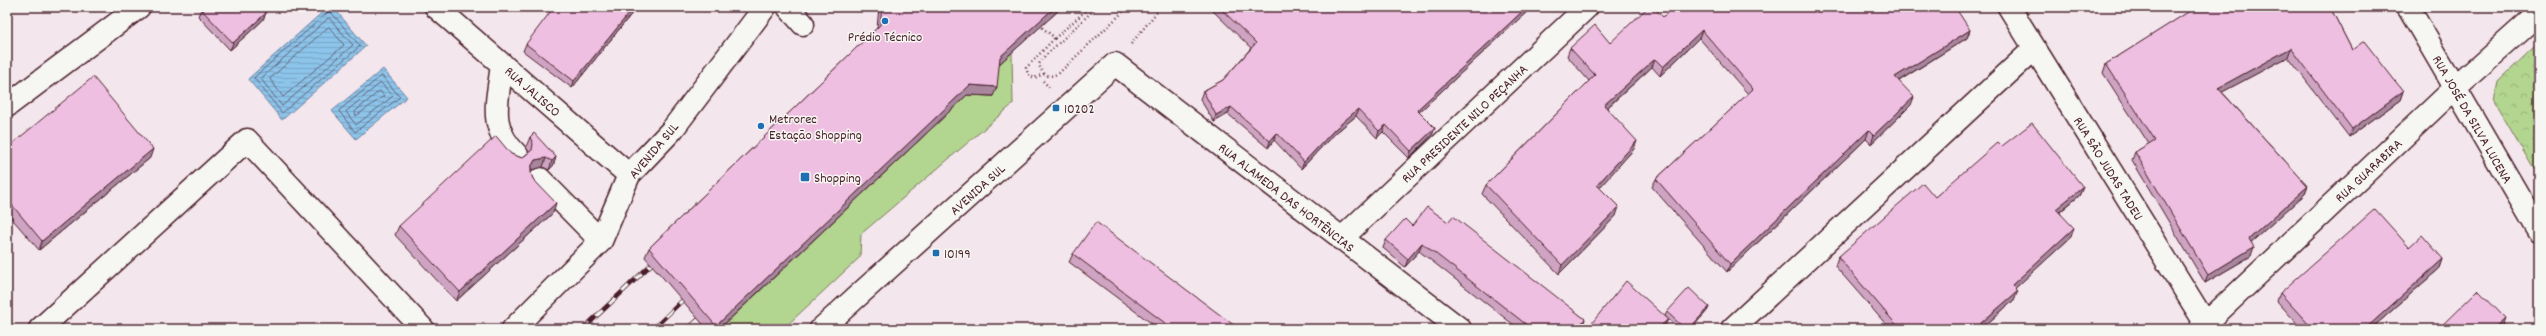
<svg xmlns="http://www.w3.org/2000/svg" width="2546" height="336" font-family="Dekko,sans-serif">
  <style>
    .grass { fill: #b2d58f; stroke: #7e7a5d }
    .forest { fill: url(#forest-crowns); stroke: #7e7a5d }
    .water { fill: url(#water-rules); stroke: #72829e }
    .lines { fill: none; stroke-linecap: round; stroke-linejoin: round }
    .shore { stroke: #646177; stroke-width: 1 }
    .minor-casing { stroke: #4a1f2b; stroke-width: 25 }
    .path { stroke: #4a1f2b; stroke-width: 2.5; stroke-dasharray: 1 3; stroke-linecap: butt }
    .minor { stroke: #f6f6f2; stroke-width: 22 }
    .tram { stroke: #4a1f2b; stroke-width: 1 }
    .rail-casing { stroke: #4a1f2b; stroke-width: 4.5 }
    .rail { stroke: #f6f6f2; stroke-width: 3; stroke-dasharray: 9; stroke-linecap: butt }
    .path-bridge { stroke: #4a1f2b; stroke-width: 2.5; stroke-dasharray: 1 3; stroke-linecap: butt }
    .wall { fill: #cea4c2; stroke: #4a1f2b }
    .shaded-wall { fill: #a7869e; stroke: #4a1f2b }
    .building { fill: #efbfe1; stroke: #4a1f2b }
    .poi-dot { fill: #1f6fb2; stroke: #f6f6f2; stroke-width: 1.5 }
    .labels { text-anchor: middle; stroke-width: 3; stroke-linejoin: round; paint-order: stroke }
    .poi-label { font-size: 14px; fill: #4a1f2b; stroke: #f6f6f2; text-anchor: start }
    .street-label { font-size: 14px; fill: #4a1f2b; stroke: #f6f6f2 }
  </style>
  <defs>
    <pattern id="forest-crowns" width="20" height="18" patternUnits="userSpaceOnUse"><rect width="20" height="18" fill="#b2d58f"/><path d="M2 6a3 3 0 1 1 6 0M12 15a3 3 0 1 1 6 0" fill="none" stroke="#9bb67c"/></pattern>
    <pattern id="water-rules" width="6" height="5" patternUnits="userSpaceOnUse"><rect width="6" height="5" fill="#8cc4ea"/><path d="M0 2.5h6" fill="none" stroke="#7aa8c9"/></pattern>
  </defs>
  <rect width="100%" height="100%" fill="#f4e6ed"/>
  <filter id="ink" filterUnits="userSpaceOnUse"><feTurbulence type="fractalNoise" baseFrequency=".025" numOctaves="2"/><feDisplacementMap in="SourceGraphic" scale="8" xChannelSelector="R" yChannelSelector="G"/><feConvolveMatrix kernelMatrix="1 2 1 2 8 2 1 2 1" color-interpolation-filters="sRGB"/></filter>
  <g filter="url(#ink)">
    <path class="grass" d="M1012 53 1013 104 861 234 860 257 783 329H720L967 95 993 96 997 66Z"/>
    <path class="forest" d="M2539 42V178L2494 101 2498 82Z"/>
    <path class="water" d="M328 7H333L366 46 282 120 248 79Z
      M383 69 407 97 356 139 332 111Z"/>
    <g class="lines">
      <path class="shore" d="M330 11 360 46 282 113 254 78Z
        M329 18 353 45 282 106 261 79Z
        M329 27 344 45 283 97 270 79Z
        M382 76 400 97 355 132 339 111Z
        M381 83 393 96 356 125 346 112Z
        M380 91 384 96 356 116 355 112Z"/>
      <g class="minor-casing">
        <path id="minor" d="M436 7 629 175
          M788 7 803 24
          M2009 7 2209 329
          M2408 7 2539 231
          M502 64C498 101 487 126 517 155
          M7 106 139 7
          M540 179 601 241
          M1341 239 1587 7
          M40 329 247 140 423 329
          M513 329 601 241 629 175 672 130 765 7
          M821 329 1115 64 1460 329
          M1732 329 2034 49
          M2200 329 2455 88 2539 13"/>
      </g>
      <path class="path" d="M1097 7 1042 59 1039 64C1042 75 1048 79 1059 73L1128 7
        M1131 44 1161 7
        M1044 74 1034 78 1028 74 1026 68 1055 38
        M1043 81 1050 88
        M478 329 487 321"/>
      <use href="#minor" class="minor"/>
      <path class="tram" d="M685 329 706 310"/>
      <g class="rail-casing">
        <path id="rail" d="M583 329 659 257
          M653 329 690 293"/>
      </g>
      <use href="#rail" class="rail"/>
      <path class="path-bridge" d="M1039 25 1055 38 1090 7"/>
    </g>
    <path class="wall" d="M582 7H637L572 88 523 51 526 44Z
      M879 7H1059L1058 11 999 64 993 96 967 95 719 329H707L645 257 649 248 877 28Z
      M1209 7H1532L1419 112 1435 128 1432 135 1409 158 1383 132 1377 138 1356 116 1332 136 1301 169 1274 140 1268 148 1228 114 1214 122 1200 99 1203 91 1223 80 1251 48Z
      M2190 7H2330L2352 50 2403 91 2400 100 2349 137 2288 57 2222 92 2308 186 2305 194 2251 242V256L2205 283 2132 160 2135 152 2149 144 2103 73 2106 64 2192 10Z
      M201 9 263 20 230 50 198 16Z
      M1663 17 1970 30 1967 38 1899 81 1911 105 1871 144 1866 139 1727 272 1652 187 1656 179 1748 94 1699 38 1660 76 1652 67 1607 108 1634 149 1599 187 1616 216 1559 274 1482 194 1486 185 1589 81 1567 56 1570 48 1610 43Z
      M530 137 556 157 553 166 549 170 543 167 532 170 531 173 533 179 553 213 456 301 395 235 399 226 511 154 522 158 529 152 526 147Z
      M2002 146 2083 187 2079 196 2060 212 2071 237 2015 288 2014 300 1981 329H1890L1835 266 1838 257 1935 197Z
      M7 148 150 158 39 250 7 213Z
      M1448 222 1585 319 1582 327 1580 329H1519L1419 251 1405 267 1383 248 1386 240 1412 226Z
      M2409 247 2443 259 2440 268 2371 329H2302L2277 301 2280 293Z
      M1073 254 1239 329H1159L1069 262Z
      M1709 307 1707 311 1691 329H1679L1665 316 1667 312Z"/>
    <path class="shaded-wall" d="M634 7H637L572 88 574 81Z
      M1055 7H1059L1058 11 997 66 1000 57Z
      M1527 7H1532L1414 117 1417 110Z
      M266 13 263 20 230 50 233 43Z
      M1702 30 1699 38 1660 76 1663 67Z
      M1970 30 1967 38 1892 85 1895 77Z
      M2291 48 2288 57 2215 96 2218 88Z
      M1655 59 1652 67 1601 113 1604 105Z
      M970 85 997 87 993 96 967 95 719 329H715L716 326Z
      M2403 91 2400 100 2349 137 2352 129Z
      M1914 97 1911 105 1871 144 1874 135Z
      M1231 107 1228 114 1214 122 1216 115Z
      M1358 109 1356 116 1332 136 1301 169 1304 162 1335 129Z
      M1386 125 1383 132 1377 138 1379 131Z
      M1435 128 1432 135 1409 158 1411 151Z
      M1869 130 1866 139 1727 272 1730 264Z
      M1277 133 1274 140 1268 148 1270 141Z
      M1637 141 1634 149 1594 194 1597 185Z
      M153 149 150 158 39 250 42 241Z
      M556 157 553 166 549 170 552 161Z
      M546 158 543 167 532 170 531 167 535 160Z
      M2308 186 2305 194 2246 247 2249 239Z
      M2083 187 2079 196 2053 217 2056 209Z
      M556 203 553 213 456 301 460 292Z
      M1619 207 1616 216 1559 274 1562 265Z
      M2074 228 2071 237 2009 294 2012 285Z
      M1422 243 1419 251 1405 267 1408 259Z
      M2254 247 2251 256 2205 283 2208 275Z
      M2443 259 2440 268 2371 329H2365Z
      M2018 291 2014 300 1981 329H1974Z
      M1709 307 1707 311 1691 329H1689Z
      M2505 318 2502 326 2499 329H2493Z
      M1585 319 1582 327 1580 329H1577Z
      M1668 319 1665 326 1662 329H1658Z"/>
    <path class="building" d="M203 7H260L266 13 233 43 201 9Z
      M554 7H580L581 8 582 7H634L574 81 526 44Z
      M882 7H1055L1000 57 997 87 970 85 716 326 649 248 880 25Z
      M1219 7H1527L1417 110 1435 128 1411 151 1386 125 1379 131 1358 109 1335 129 1304 162 1277 133 1270 141 1231 107 1216 115 1203 91 1223 80 1256 43Z
      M1648 7H1653L1663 17 1674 7H1955L1970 30 1895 77 1914 97 1874 135 1869 130 1730 264 1656 179 1753 89 1702 30 1663 67 1655 59 1604 105 1637 141 1597 185 1619 207 1562 265 1486 185 1595 75 1570 48 1595 25 1610 43Z
      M2196 7H2330L2352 50 2364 41 2403 91 2352 129 2291 48 2218 88 2308 186 2249 239 2254 247 2208 275 2135 152 2155 140 2106 64Z
      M93 77 153 149 42 241 7 199V148Z
      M2032 123 2083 187 2056 209 2074 228 2012 285 2018 291 1974 329H1900L1838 257 1923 183 1935 197 1998 142 2002 146Z
      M534 133 556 157 552 161 546 158 535 160 531 167V173L533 179 556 203 460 292 399 226 496 136 511 154 522 158 532 150 533 144 530 137Z
      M1427 207 1448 222 1453 216 1585 319 1577 329H1532L1422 243 1408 259 1386 240 1405 219 1412 226Z
      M2375 209 2409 247 2422 235 2443 259 2365 329H2313L2280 293Z
      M1096 222 1239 329H1173L1073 254Z
      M1626 281 1668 319 1658 329H1587Z
      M1689 288 1709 307 1689 329H1685L1667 312Z
      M2478 290 2505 318 2493 329H2438Z
      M981 325 986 329H977Z"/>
  </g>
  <g class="poi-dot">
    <circle cx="885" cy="21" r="4"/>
    <rect x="1052" y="104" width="8" height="8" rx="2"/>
    <circle cx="761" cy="126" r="4"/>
    <rect x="800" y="172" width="10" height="10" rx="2"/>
    <rect x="932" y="249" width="8" height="8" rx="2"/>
  </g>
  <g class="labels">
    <g class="poi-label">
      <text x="885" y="41" text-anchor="middle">Prédio Técnico</text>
      <text x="1064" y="113">10202</text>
      <text x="769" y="123">Metrorec<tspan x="769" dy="16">Estação Shopping</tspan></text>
      <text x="814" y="182">Shopping</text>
      <text x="944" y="258">10199</text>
    </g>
    <g class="street-label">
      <text transform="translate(533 91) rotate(41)" y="5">RUA JALISCO</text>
      <text transform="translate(2473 119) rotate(60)" y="5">RUA JOSÉ DA SILVA LUCENA</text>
      <text transform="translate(1464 123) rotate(-43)" y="5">RUA PRESIDENTE NILO PEÇANHA</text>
      <text transform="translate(653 150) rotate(-50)" y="5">AVENIDA SUL</text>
      <text transform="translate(2109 168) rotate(58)" y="5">RUA SÃO JUDAS TADEU</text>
      <text transform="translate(2368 170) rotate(-43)" y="5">RUA GUARABIRA</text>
      <text transform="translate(977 189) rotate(-42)" y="5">AVENIDA SUL</text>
      <text transform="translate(1287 197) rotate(38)" y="5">RUA ALAMEDA DAS HORTÊNCIAS</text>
    </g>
  </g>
  <rect width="2546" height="336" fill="none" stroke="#f6f6f2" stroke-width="24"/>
  <rect x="12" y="12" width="2522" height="312" fill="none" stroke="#4a1f2b" stroke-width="1.5" filter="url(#ink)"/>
</svg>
